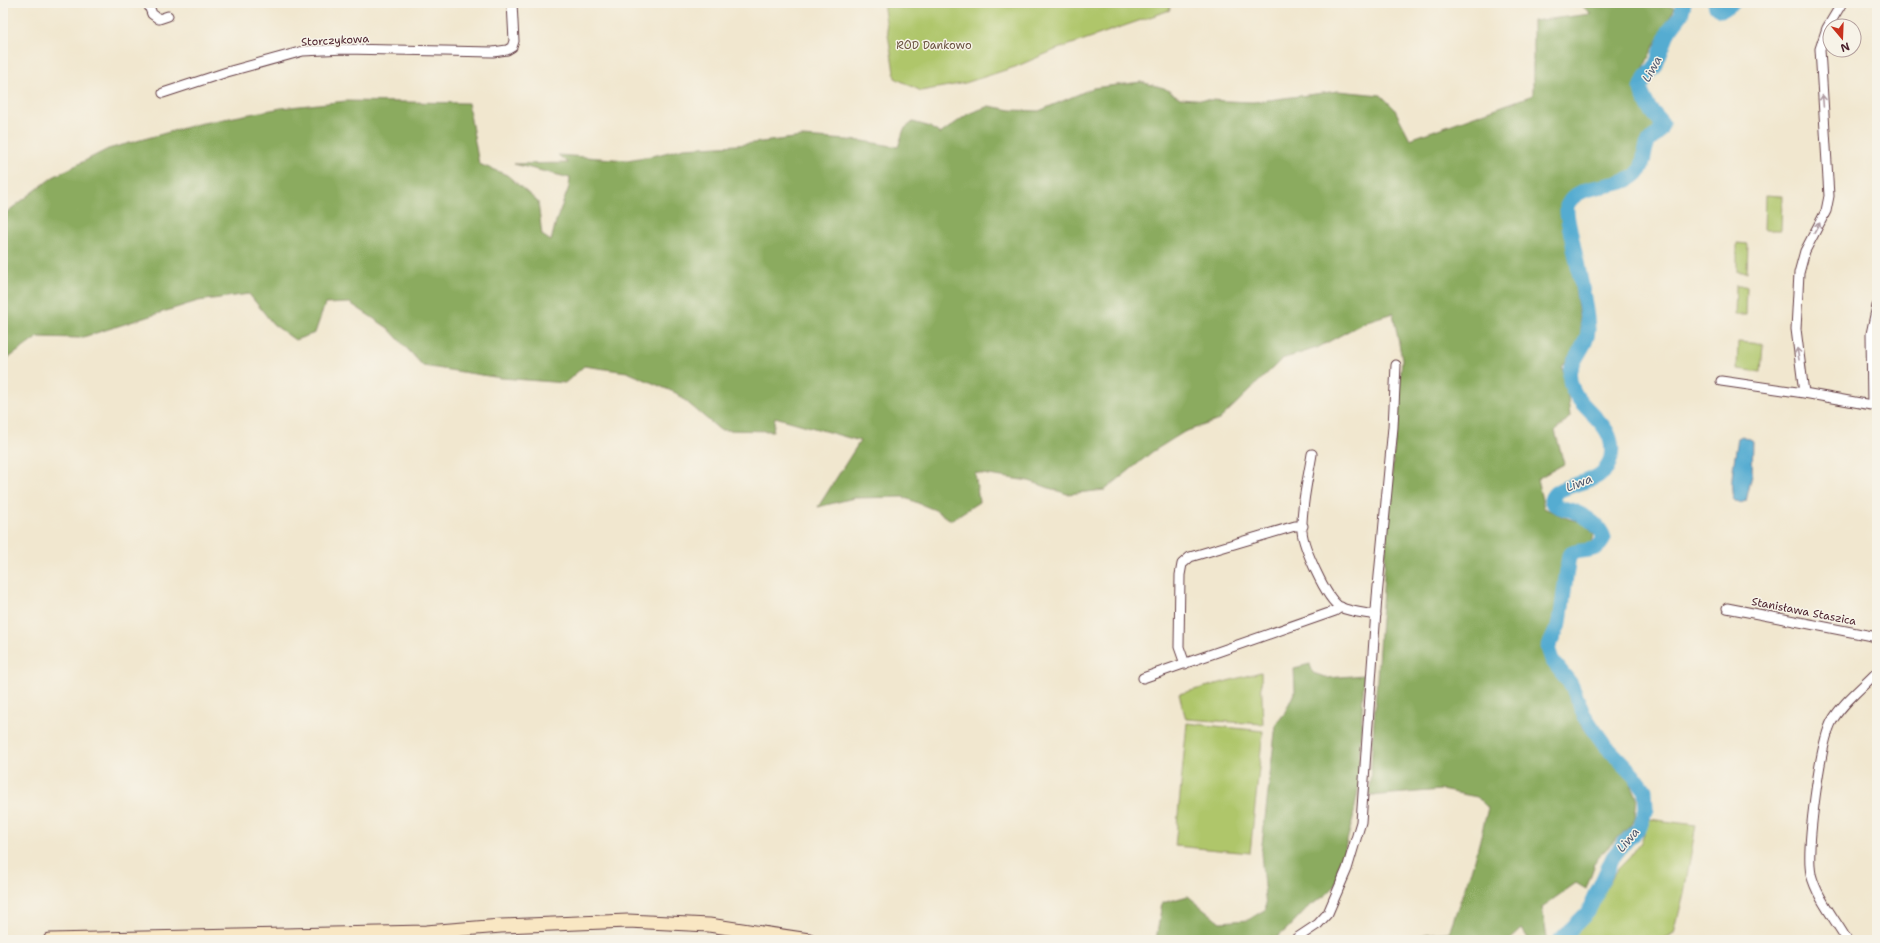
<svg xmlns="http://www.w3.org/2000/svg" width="1880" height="943" font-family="'Shantell Sans',sans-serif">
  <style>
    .green { fill: #afc66b; stroke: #7c724b }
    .forest { fill: #8bab5f; stroke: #6a6545 }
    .water { fill: #54acd1; stroke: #4f667e }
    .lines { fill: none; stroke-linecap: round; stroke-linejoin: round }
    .river { stroke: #54acd1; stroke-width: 15 }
    .minor-casing { stroke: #633d44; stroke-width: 11 }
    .secondary-casing { stroke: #633d44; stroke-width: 15 }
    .minor { stroke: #fff; stroke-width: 9 }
    .secondary { stroke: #f9e7c3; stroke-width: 13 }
    .oneway { stroke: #ae9aa0 }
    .labels { text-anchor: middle; stroke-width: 3; stroke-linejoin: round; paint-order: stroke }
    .street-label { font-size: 11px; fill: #4a1f2b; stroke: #f7f3e8 }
    .park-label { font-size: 11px; fill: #68513e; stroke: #f7f3e8 }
    .water-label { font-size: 12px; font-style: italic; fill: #4e576d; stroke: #f7f3e8 }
  </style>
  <rect width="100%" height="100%" fill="#f7f3e8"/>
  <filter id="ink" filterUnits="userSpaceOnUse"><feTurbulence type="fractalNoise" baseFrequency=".025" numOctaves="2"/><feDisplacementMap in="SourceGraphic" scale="8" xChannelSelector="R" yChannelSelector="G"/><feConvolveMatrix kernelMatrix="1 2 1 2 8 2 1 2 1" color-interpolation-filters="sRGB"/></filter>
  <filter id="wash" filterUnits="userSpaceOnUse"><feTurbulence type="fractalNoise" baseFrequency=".012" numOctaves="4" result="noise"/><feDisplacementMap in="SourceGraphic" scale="16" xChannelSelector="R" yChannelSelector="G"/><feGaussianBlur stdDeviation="0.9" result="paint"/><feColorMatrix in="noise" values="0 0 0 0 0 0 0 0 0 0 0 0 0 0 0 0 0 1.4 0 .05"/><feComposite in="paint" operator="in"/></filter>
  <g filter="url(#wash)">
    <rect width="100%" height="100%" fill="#f1e7cf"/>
    <path class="green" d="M883 3H1169L1170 10 1055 50 1015 67 965 83 921 91 895 78Z
      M1765 195 1782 196 1781 230H1764Z
      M1737 243 1748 244 1747 272H1737Z
      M1736 286H1747L1746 315H1735Z
      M1738 342 1763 344 1761 372 1737 369Z
      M1261 672 1263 724 1186 719 1179 694Z
      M1187 723 1263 731 1250 853 1175 846Z
      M1649 819 1696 825 1684 893 1674 933 1661 940H1566L1579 925 1591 916 1615 872 1630 857 1641 842Z"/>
    <path class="forest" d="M1579 3H1660L1675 8 1649 56 1635 88 1658 124 1641 146 1638 165 1624 176 1586 184 1566 197V222L1582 337 1562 367 1567 388 1570 417 1555 431 1564 464 1537 479 1544 508 1569 519 1582 522 1594 534 1592 543 1569 547 1559 582 1555 615 1545 642 1552 669 1565 683 1570 700 1584 729 1630 781 1637 797 1635 818 1630 826 1597 858 1586 889 1576 883 1542 907 1547 938 1546 940H1529L1522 929 1510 940H1406L1426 934 1449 932 1475 859 1488 808 1477 797 1441 790 1369 796 1387 530 1402 359 1393 313 1367 321 1317 348 1282 359 1219 420 1184 432 1152 452 1105 490 1067 494 1029 481 975 473 979 502 951 520 935 510 903 497 854 498 818 507 860 441 775 417 773 431 720 430 676 393 627 372 584 366 565 383 501 378 423 366 388 328 350 303 325 304 315 333 295 340 273 324 249 294 198 301 80 338 38 337 3 362V215L53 177 108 149 198 124 281 108 346 101 468 103 479 164 507 175 538 202 542 235 551 241 556 221 569 187 570 178 514 164 568 163 558 155 627 160 657 155 684 148 737 145 802 137 863 141 898 147 904 129 913 122 931 127 940 134 968 114 989 106 1011 110 1039 111 1093 88 1141 82 1164 88 1180 98 1226 101 1253 102 1338 91 1381 95 1394 108 1410 139 1533 95V21L1591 14Z
      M1310 664 1313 673 1328 678 1364 675 1358 790 1353 818 1335 886 1326 895 1307 908 1287 929 1274 940H1156L1162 903 1188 896 1220 922 1248 920 1266 909 1261 853 1276 724 1284 714 1295 691 1294 668Z"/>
    <path class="water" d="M1742 436 1753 441 1752 475 1746 501 1740 503 1735 502C1727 490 1736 453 1738 438Z"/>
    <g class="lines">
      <path class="river" d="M1715 3 1716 7 1721 10 1733 3
        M1560 940 1588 912 1613 857 1626 841 1640 827 1646 809 1645 790 1634 775 1605 745 1592 727 1583 713 1571 684 1552 660 1548 648 1560 622 1569 555C1579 547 1597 556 1604 538 1600 525 1585 516 1573 511 1565 508 1555 508 1551 500 1555 480 1606 489 1611 457 1618 421 1575 411 1570 380 1567 362 1589 346 1588 329 1586 298 1578 268 1572 239 1570 228 1566 216 1567 206 1578 180 1620 191 1637 174 1645 166 1643 155 1647 145 1651 136 1661 135 1662 123L1649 108 1642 94 1641 88 1646 76 1655 67 1669 31 1681 15 1684 3"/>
    </g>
  </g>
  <g filter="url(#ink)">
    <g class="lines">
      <g class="minor-casing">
        <path id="minor" d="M148 3 152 14 159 19 168 16
          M163 93 227 72 303 51 345 49 493 52 507 50 512 47 514 41 512 3
          M1721 381 1804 393 1877 406
          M1804 393 1796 329 1799 273 1805 251 1826 211 1829 196 1820 49 1827 28 1842 3
          M1872 405 1871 334 1877 306
          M1312 454C1308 479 1301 506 1302 531 1303 546 1326 599 1340 607 1350 612 1365 613 1376 615
          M1727 608 1877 637
          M1185 664 1179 647 1180 575 1182 564 1190 557 1295 526H1303
          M1143 678 1335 611 1341 607
          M1294 940 1318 924 1328 913 1347 869 1361 822 1377 597 1393 427 1396 365
          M1847 940C1835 919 1817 898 1811 874 1806 849 1820 743 1832 721 1843 702 1862 688 1877 672"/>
      </g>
      <g class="secondary-casing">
        <path id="secondary" d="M50 940 426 932 501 926 628 921 709 925 809 940"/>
      </g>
      <use href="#minor" class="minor"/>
      <use href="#secondary" class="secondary"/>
    </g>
    <defs><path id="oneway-shaft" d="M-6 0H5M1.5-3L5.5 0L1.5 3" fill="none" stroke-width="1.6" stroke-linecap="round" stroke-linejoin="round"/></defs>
    <g class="oneway">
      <use href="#oneway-shaft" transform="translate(1823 101) rotate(-94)"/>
      <use href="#oneway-shaft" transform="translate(1817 228) rotate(-61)"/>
      <use href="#oneway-shaft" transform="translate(1798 354) rotate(-100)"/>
    </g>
  </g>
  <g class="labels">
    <g class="street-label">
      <text transform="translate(335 40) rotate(-3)" y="4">Storczykowa</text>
      <text transform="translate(1804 611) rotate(11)" y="4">Stanisława Staszica</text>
    </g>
    <g class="park-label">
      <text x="934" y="49">ROD Dankowo</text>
    </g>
    <g class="water-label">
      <text transform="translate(1652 69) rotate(-61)" y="4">Liwa</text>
      <text transform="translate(1579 483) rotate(-21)" y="4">Liwa</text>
      <text transform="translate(1628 840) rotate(-50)" y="4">Liwa</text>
    </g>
  </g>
  <rect width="1880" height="943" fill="none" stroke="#f7f3e8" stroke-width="16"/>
  <g transform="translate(1842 38) rotate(161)"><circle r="19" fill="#f7f3e8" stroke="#b29e9c"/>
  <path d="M0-3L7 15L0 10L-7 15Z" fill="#c8321e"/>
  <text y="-6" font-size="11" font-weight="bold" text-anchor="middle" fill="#4a1f2b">N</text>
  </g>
</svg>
